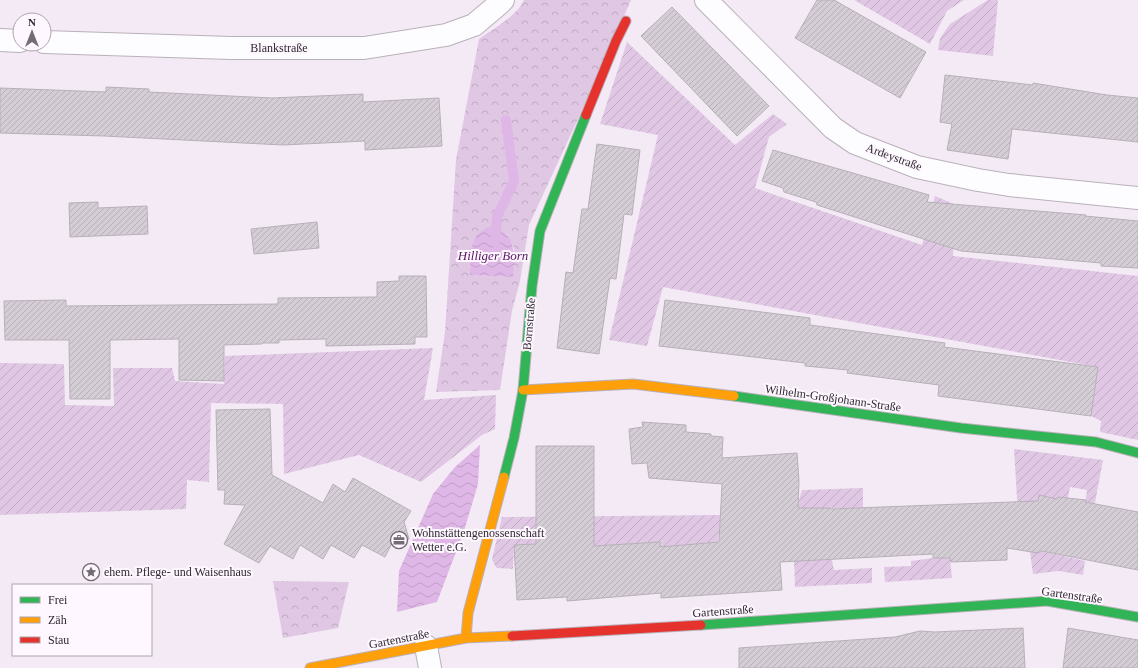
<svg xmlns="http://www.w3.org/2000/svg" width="1138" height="668" font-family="Georgia,serif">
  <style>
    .park { fill: url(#park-crowns); fill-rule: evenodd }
    .garden { fill: url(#garden-furrows) }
    .water { fill: url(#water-waves) }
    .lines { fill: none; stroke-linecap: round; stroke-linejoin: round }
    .stream { stroke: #dfb7e6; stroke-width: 10 }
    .building { fill: url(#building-hatch); stroke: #b7b0b8 }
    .street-casing { stroke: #b9b1ba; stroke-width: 24 }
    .fast-casing { stroke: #b9b1ba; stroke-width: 11 }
    .slow-casing { stroke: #b9b1ba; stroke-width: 11 }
    .jam-casing { stroke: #b9b1ba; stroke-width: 11 }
    .street { stroke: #fdfcfe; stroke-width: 22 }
    .fast { stroke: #30b455; stroke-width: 9 }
    .slow { stroke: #ff9f0a; stroke-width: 9 }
    .jam { stroke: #e5322d; stroke-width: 9 }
    .labels { text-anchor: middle; stroke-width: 4; stroke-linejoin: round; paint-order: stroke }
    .street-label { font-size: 12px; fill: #2e2830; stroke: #fef7ff }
    .poi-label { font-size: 12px; fill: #2e2830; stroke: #fef7ff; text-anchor: start }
    .water-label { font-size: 13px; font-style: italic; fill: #561661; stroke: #fef7ff }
  </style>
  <defs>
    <pattern id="park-crowns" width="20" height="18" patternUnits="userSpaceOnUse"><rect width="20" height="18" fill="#e0c7e4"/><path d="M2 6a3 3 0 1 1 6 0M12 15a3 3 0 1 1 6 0" fill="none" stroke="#c0abc4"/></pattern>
    <pattern id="garden-furrows" width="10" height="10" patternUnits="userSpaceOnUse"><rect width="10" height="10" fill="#e0c7e4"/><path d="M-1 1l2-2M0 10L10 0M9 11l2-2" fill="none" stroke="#c0abc4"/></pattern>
    <pattern id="water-waves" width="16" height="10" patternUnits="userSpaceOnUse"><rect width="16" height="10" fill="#dfb7e6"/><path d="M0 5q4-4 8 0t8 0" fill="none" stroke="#c09dc6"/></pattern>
    <pattern id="building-hatch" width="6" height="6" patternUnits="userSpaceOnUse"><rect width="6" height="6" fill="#d5cdd6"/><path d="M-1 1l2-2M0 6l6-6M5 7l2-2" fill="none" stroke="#b7b0b8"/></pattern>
  </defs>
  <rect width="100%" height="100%" fill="#f4eaf5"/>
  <path class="park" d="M524 0H631L602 67 529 225 520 281 512 311 500 390 436 392 445 332 456 160 479 39C494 28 516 17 524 0ZM507 234 514 248 513 277 470 275Z
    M273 581 349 582 338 628 283 638Z"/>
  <path class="garden" d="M854 0H964L947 11 930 44Z
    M988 0H998L993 56 938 50 940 38 950 24Z
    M627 42 735 145 773 114 787 124 769 137 755 188 922 245 935 196 956 205 953 256 1138 276V440L1100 432 1101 421 1091 416 1098 367 663 287 647 346 609 340 658 135 600 124Z
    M433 348 424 400 496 395 495 429 482 435 421 482 359 455 284 474 283 404 211 403 209 482 187 480 186 509 0 515V363L64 364 65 405 114 406 113 368H172L175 381 224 384 225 356Z
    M1014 449 1103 460 1094 508 1085 504 1087 490 1070 487 1068 498 1059 497 1057 499 1039 495 1031 533 1020 548Z
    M863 488V508H810L809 532 811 560H832L834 570 872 568V583L795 587 792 503H798L802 490Z
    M721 515 718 542 660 547V542L564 548 563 542 514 545 513 569 497 568 494 564 492 559 502 517Z
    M1042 551 1085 561 1083 575 1059 571 1033 574 1030 552Z
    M933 558H950L952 578 885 582 884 567 911 566V561Z"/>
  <path class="water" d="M489 227C517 230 515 255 513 277L470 275C471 263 469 244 478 234 480 231 485 229 489 227Z
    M480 445 478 484 464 531 437 602 397 612 399 571 433 494 455 467Z"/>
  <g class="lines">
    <path class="stream" d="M495 242 497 217 514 181 506 120"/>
  </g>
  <path class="building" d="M817 0H834L926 52 900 98 795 38Z
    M672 7 769 106 737 136 641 36Z
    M945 75 1033 85V83L1107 95 1138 98V142L1012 129 1008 159 947 150 952 124 940 122Z
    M106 87 149 89V92L272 98 363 94V102L439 98 442 146 365 150V141L283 145 104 136 0 133V88L106 92Z
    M597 144 640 150 632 215 624 214 616 279 610 278 599 354 557 348 566 272 573 273 582 209H588Z
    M773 150 929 195 927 202 1086 215 1085 216 1138 221V268L1101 266V263L961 251 817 205 816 202 784 192 783 188 762 181Z
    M98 202V208L147 206 148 234 70 237 69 203Z
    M317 222 319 248 254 254 251 229Z
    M399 276H426L427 337H415V344L326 346V339L279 340V343H262V344L224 345V381L179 380V339L110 340V399H70L69 340H5L4 301 66 300V306L278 304V298L377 297V282L399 281Z
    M665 300 810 318V325L945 343 944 347 1098 367 1091 416 938 396 939 385 847 373 848 370 805 366V363L659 346Z
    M270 409 272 475 323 503 333 484 345 492 353 478 411 511 404 522 409 539 393 541 385 557 362 545 354 558 331 545 323 559 300 545 293 559 270 546 259 563 224 544 245 505 224 504 225 490H218L216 410Z
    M642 422 686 425V432L711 434V436L723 437 722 458 797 453 799 481 798 508H830L831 509 1038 501 1039 495 1057 499 1058 497 1086 500 1085 502 1138 512V570L1042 551 1038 553 1007 548V560L951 562 950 558H933V554L780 562 782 590 661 598V593L567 601V597L517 600 514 545 536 544V446H594V546L660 542V547L719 542 722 484 649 478 647 463 632 464 629 429 643 427Z
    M1023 628 1025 668H739V648L895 637 920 631 935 632Z
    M1068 628 1138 640V668H1063Z"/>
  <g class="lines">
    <g class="street-casing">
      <path id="street" d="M706 0 833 128 855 143 917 167 978 180 1009 185 1138 198
        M0 40 20 41
        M44 42 231 48H364L446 35 474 25 500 3 503 0
        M426 646 430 668"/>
    </g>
    <g class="fast-casing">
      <path id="fast" d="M734 396 961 428 1096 442 1138 453
        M504 477 514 438 523 390 532 286 540 231 586 115
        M701 625 1047 601 1138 617"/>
    </g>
    <g class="slow-casing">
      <path id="slow" d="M523 390 633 384 734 396
        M466 638 468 613 504 477
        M310 668 466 638 512 636"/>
    </g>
    <g class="jam-casing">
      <path id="jam" d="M586 115 616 41 626 21
        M512 636 701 625"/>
    </g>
    <use href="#street" class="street"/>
    <use href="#fast" class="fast"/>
    <use href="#slow" class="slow"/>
    <use href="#jam" class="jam"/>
  </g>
  <defs>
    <g id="office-ring" transform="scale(0.9)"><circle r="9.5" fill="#fef7ff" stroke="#736c75" stroke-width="1.5"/><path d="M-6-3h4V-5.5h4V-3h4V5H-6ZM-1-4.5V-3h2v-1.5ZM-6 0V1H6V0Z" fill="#736c75"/></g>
    <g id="sight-ring" transform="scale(0.9)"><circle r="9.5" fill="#fef7ff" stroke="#736c75" stroke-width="1.5"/><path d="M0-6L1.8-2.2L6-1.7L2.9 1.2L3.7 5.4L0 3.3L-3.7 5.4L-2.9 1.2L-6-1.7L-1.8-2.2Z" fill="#736c75"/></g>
  </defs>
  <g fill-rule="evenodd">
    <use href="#office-ring" x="399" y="540"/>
    <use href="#sight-ring" x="91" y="572"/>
  </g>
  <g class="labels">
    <g class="street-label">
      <text x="279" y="52">Blankstraße</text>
      <text transform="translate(894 157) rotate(20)" y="4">Ardeystraße</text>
      <text transform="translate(529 324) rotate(-85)" y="4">Bornstraße</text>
      <text transform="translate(833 398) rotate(8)" y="4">Wilhelm-Großjohann-Straße</text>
      <text transform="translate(1072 595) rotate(8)" y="4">Gartenstraße</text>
      <text transform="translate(723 611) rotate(-4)" y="4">Gartenstraße</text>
      <text transform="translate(399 639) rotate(-11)" y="4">Gartenstraße</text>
    </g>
    <g class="poi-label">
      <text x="412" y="537">Wohnstättengenossenschaft<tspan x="412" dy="14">Wetter e.G.</tspan></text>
      <text x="104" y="576">ehem. Pflege- und Waisenhaus</text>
    </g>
    <g class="water-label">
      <text x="493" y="260">Hilliger Born</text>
    </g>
  </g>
  <rect x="12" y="584" width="140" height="72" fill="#fef7ff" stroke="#aba4ac"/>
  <rect x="20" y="597" width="20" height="6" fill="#30b455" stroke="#aba4ac"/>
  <text x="48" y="604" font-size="12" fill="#2e2830">Frei</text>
  <rect x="20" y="617" width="20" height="6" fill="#ff9f0a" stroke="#aba4ac"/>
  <text x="48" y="624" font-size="12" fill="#2e2830">Zäh</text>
  <rect x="20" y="637" width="20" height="6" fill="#e5322d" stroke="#aba4ac"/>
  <text x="48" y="644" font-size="12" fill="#2e2830">Stau</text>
  <g transform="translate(32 32)"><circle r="19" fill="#fef7ff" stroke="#aba4ac"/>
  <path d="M0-3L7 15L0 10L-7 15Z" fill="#736c75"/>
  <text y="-6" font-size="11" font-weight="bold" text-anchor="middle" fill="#2e2830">N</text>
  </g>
</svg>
